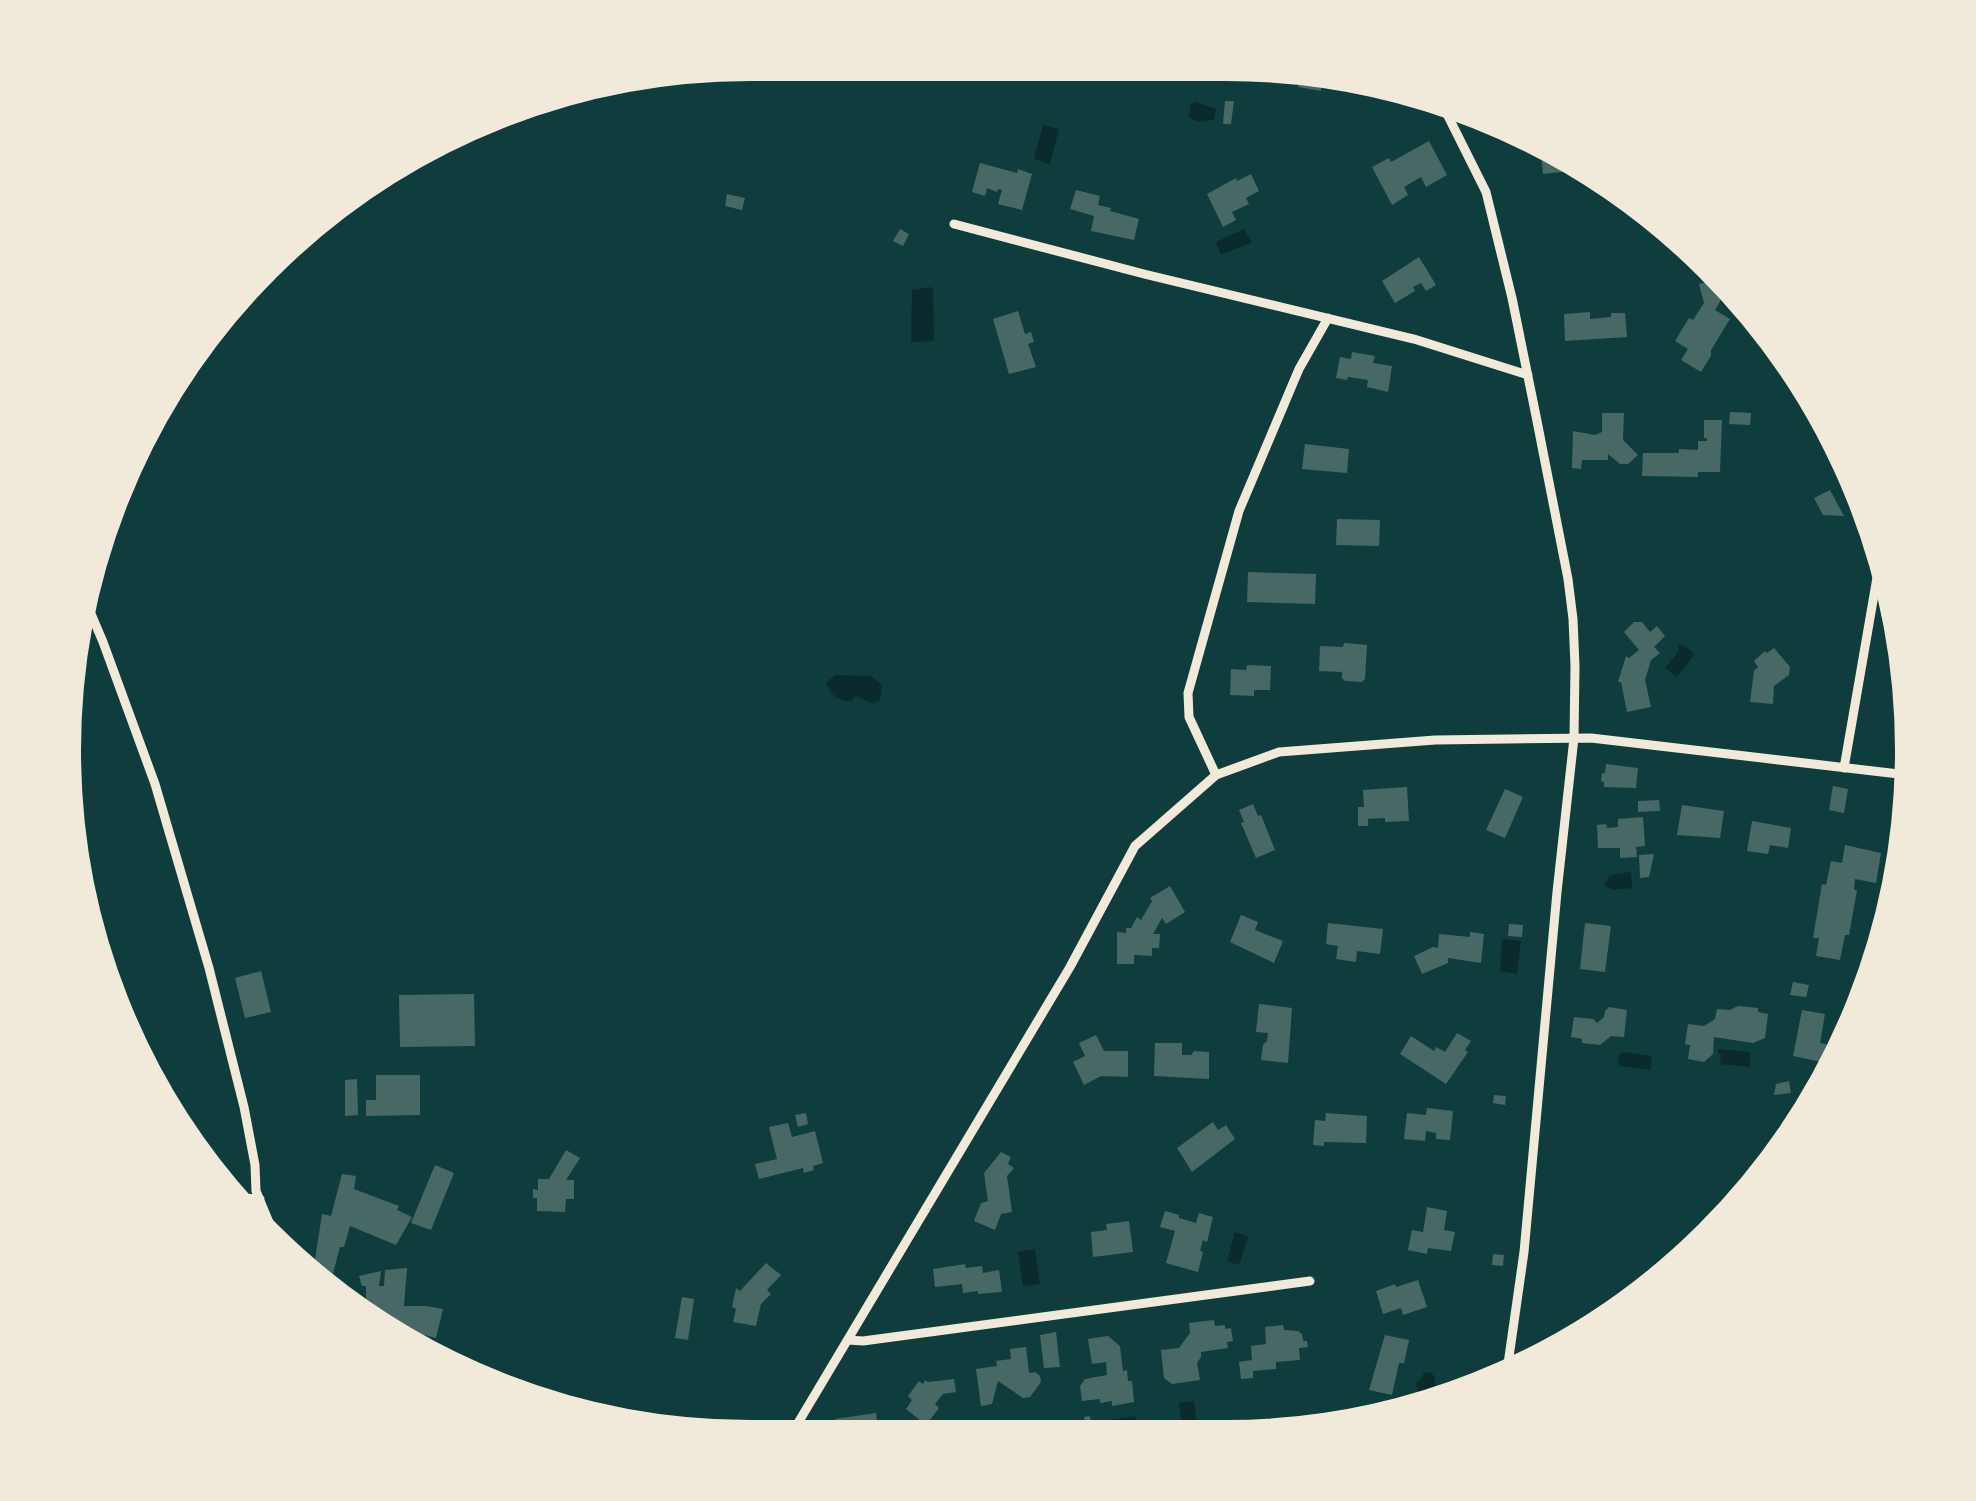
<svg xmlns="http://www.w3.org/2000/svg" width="1976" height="1501" font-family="Mulish,sans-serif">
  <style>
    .water { fill: #0a2a2b }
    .building { fill: #486865 }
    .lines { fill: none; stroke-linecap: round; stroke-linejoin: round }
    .minor { stroke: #f1e9da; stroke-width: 9 }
    .rim { fill: none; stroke: #f1e9da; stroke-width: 12 }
  </style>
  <rect width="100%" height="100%" fill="#0f3d3e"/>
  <path class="water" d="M1196 102 1216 109 1214 120 1199 122 1189 117 1191 104Z
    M1043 125 1059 129 1050 164 1034 159Z
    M1244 229 1252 242 1221 255 1216 242Z
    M931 287 933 289 934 341 911 342 912 290Z
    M1679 645H1683L1695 654 1677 677 1665 668 1678 652Z
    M835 675 872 676 882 686 880 700 873 704 856 696 852 701C838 702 831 695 826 683Z
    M1631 872 1632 888 1613 890 1604 885 1610 875Z
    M1502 939 1521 941 1517 974 1500 971Z
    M1718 1049 1750 1052V1067L1720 1064 1721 1054 1718 1053Z
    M1623 1052 1652 1056 1650 1070 1621 1066 1618 1063 1619 1054Z
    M1235 1232 1248 1237 1239 1265 1227 1261Z
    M1035 1249 1040 1284 1023 1286 1018 1252Z
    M1431 1372C1439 1380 1435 1396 1427 1402L1417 1397 1418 1389 1415 1382 1420 1380 1424 1373Z
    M1194 1401 1198 1430 1183 1432 1179 1403Z
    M1136 1416 1139 1430 1111 1435 1106 1430 1109 1420Z"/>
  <path class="building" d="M1302 64 1330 69 1324 73 1321 91 1298 87Z
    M1225 101H1234L1231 124H1223Z
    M1429 141 1447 175 1426 187 1421 177 1404 187 1408 195 1392 205 1372 167 1389 158 1391 162Z
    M1549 146 1570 156 1560 157 1562 172 1543 174 1541 152 1549 151Z
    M980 163 1017 173 1018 169 1032 174 1022 210 998 204 1002 190 998 189 997 192 987 188 985 196 972 192Z
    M1251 174 1259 191 1246 198 1249 204 1232 212 1236 220 1223 227 1207 194 1236 178 1237 181Z
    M1076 190 1100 196 1098 205 1111 208 1110 211 1139 219 1134 240 1091 231 1094 216 1070 209Z
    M727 194 745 198 742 210 725 206Z
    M900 229 909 234 903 246 893 241Z
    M1419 257 1436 285 1426 291 1421 283 1413 287 1415 291 1395 303 1382 281Z
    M1718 280 1722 298 1715 310 1730 319 1711 350V356L1701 372 1681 360 1688 349 1675 341 1689 318 1693 320 1704 303 1699 284Z
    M1018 311 1025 334 1031 332 1034 342 1028 344 1036 367 1009 374 993 319Z
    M1590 312V319L1611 317V313H1625L1627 337 1565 341 1564 314Z
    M1352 352 1375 356 1373 363 1392 366 1388 392 1367 387 1368 380 1348 377 1347 380 1336 378 1340 357 1351 359Z
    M1730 412 1751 413 1750 425 1729 424Z
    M1602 413H1624L1623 440 1638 455 1628 464H1620L1608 454V460H1582L1581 469 1572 468 1573 431 1595 435 1602 432Z
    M1704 420H1722L1720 472H1698V477L1642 476 1643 453H1679V449L1698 450V441H1707V438H1704Z
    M1837 431 1852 459 1833 469 1819 440Z
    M1305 444 1349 449 1347 473 1302 469Z
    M1830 490 1844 516 1823 515 1814 498Z
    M1337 519 1380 520 1379 546 1336 545Z
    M1248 572 1316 574 1315 604 1247 602Z
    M1634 622H1642L1650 632 1657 626 1665 636 1654 647 1660 653 1651 660 1645 680 1651 707 1627 712 1621 682H1618L1626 656 1629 658 1639 650 1624 632Z
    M1344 643 1367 645 1365 679 1362 682 1345 681 1342 678V672L1319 671 1320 646 1343 647Z
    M1774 648 1790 667 1789 675 1774 686 1773 704 1750 702 1754 671 1758 667 1754 661 1765 651 1767 653Z
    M1247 665 1271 666 1270 690H1254V696L1230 695 1231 669 1246 670Z
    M1606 764 1638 768 1636 788 1604 787V782L1601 781 1602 773H1605Z
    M1833 786 1848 789 1844 813 1829 810Z
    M1407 787 1409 821 1385 822V818L1368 819V826H1358V807H1364L1363 790Z
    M1505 789 1523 797 1505 838 1486 830Z
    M1659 800 1660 811 1638 812V801Z
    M1253 804 1258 816 1261 815 1275 850 1256 858 1241 823 1244 822 1239 810Z
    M1682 805 1724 811 1720 838 1677 835Z
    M1643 817 1645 846 1636 847 1637 857 1620 858V848H1598L1597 825 1606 824 1607 828 1618 827V819Z
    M1752 821 1791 828 1788 848 1770 845 1768 854 1747 851Z
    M1845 845 1881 853 1876 883 1855 879 1854 890H1857L1849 935H1845L1840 960 1816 956 1819 938H1813L1822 884 1826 885 1831 861 1842 863Z
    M1654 854 1649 877 1640 878 1639 855Z
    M1170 886 1185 912 1166 924 1162 918 1153 934H1160L1159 948H1152V956L1134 955V964H1117V932L1126 933V928H1131L1137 917 1141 920 1152 901 1150 898Z
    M1241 915 1258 922 1255 930 1283 941 1274 963 1230 942Z
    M1328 923 1383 929 1380 954 1357 951 1356 962 1336 959 1338 946 1326 944Z
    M1585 923 1611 926 1605 972 1580 969Z
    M1509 924 1523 925 1522 937 1508 936Z
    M1470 932 1484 934 1481 963 1448 958V963L1422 974 1414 956 1433 947 1438 948 1439 934 1470 937Z
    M261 971 271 1012 245 1018 235 978Z
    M1793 982 1809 985 1806 997 1790 995Z
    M474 994 475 1046 400 1047 399 995Z
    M1259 1004 1292 1008 1288 1063 1261 1060 1263 1045 1267 1041 1268 1033 1256 1032Z
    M1738 1006 1758 1008V1012L1768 1014 1765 1038 1753 1043 1714 1037 1713 1054 1704 1062 1688 1059 1690 1045 1685 1044 1688 1024 1704 1026 1715 1019 1717 1009 1730 1010Z
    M1609 1007 1627 1010 1624 1037 1611 1036 1600 1045 1582 1043V1039L1571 1037 1574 1017 1593 1019 1597 1023 1604 1017 1605 1011Z
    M1802 1010 1825 1014 1820 1043 1835 1046 1832 1064 1793 1056Z
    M1457 1033 1471 1041 1465 1050 1468 1052 1446 1084 1400 1054 1411 1036 1434 1051 1436 1047 1445 1052Z
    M1096 1035 1104 1051H1128V1077L1101 1076 1084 1085 1073 1062 1085 1056 1079 1043Z
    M1155 1043H1182V1055H1191L1194 1051 1209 1052V1079L1154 1076Z
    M376 1075H420V1115L366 1116V1100H376Z
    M357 1079 358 1115 345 1116V1080Z
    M1789 1081 1791 1093 1774 1095 1776 1084Z
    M1494 1095 1506 1096 1505 1105 1493 1103Z
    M1427 1108 1453 1111 1450 1140 1436 1139V1133L1426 1131 1425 1141 1404 1139 1407 1113 1426 1115Z
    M806 1113 808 1124 798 1127 795 1115Z
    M1326 1113 1367 1116 1366 1143 1324 1142V1146L1313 1145 1315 1120 1325 1121Z
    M1213 1122 1218 1130 1226 1125 1235 1139 1192 1172 1177 1148Z
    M788 1123 792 1137 815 1131 823 1163 813 1166 814 1170 804 1173 803 1168 759 1179 755 1164 777 1159 769 1127Z
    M566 1150 580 1158 566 1180H574V1199H566L565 1212 537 1211V1198H533V1189L538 1190V1179H549Z
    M1001 1152 1011 1157 1008 1164 1014 1168 1007 1176 1012 1212 1001 1214 995 1230 974 1221 981 1203 988 1201 984 1173Z
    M435 1165 454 1173 431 1230 411 1223Z
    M342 1174 356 1176 354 1189 399 1206 397 1210 412 1217 396 1245 350 1226 344 1247H340L332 1277 320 1275 321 1271 314 1266 322 1214 331 1216Z
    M1427 1207 1447 1211 1444 1230 1455 1232 1451 1251 1428 1248 1427 1254 1408 1250 1412 1230 1423 1232Z
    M1165 1211 1179 1215V1218L1196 1223 1199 1213 1213 1217 1207 1242 1203 1240 1200 1251 1203 1252 1198 1272 1166 1263 1175 1231 1160 1227Z
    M1129 1221 1133 1252 1093 1257 1091 1232 1107 1230 1106 1224Z
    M1493 1254 1504 1255 1503 1266 1492 1265Z
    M766 1263 781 1275 767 1290 771 1294 761 1304 756 1326 733 1322 736 1309 732 1307 736 1288 740 1291Z
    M965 1264 966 1268 982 1266 983 1273 999 1270 1002 1292 978 1294V1291L963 1293 962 1284 935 1287 933 1269Z
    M407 1268 404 1306H426L443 1309 436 1338 420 1334 415 1353 389 1339 394 1321H366L367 1312 358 1311V1305H366V1286H362L359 1276 381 1271 379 1286H384L385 1270Z
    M1418 1280 1427 1307 1403 1315 1401 1308 1383 1314 1376 1291 1395 1284 1396 1287Z
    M682 1297 694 1299 688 1340 675 1338Z
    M1214 1320 1215 1326 1225 1325V1329L1231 1328 1233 1341 1227 1342 1228 1348 1201 1352V1357L1197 1363 1200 1380 1172 1384 1164 1378 1161 1350 1179 1348 1190 1333 1189 1323Z
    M1283 1325 1284 1330 1298 1331 1302 1334 1303 1341H1307L1308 1347 1299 1348 1300 1360 1276 1362V1369L1253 1371V1378L1241 1379 1239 1362 1252 1360 1251 1346 1266 1344 1265 1327Z
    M1056 1332 1060 1367 1044 1368 1040 1335Z
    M1385 1335 1409 1340 1404 1363H1399L1392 1395 1369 1390Z
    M1108 1336 1120 1346 1123 1371 1127 1370 1128 1381H1132L1134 1402 1112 1406V1401L1100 1403V1399L1082 1401 1080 1386 1085 1379 1107 1375 1106 1362 1092 1364 1088 1339Z
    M1026 1347 1029 1373 1035 1372 1040 1376 1041 1382 1030 1397 1023 1398 998 1381 992 1404 981 1406 976 1369 997 1366 996 1361 1011 1359 1010 1349Z
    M954 1379 956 1392 943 1394 935 1404 939 1408 926 1425 906 1409 912 1400 908 1396 919 1381 923 1384 925 1380 928 1382Z
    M876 1413 879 1438H838L835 1419Z
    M1090 1416 1091 1422H1095L1096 1435 1094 1438H1086L1084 1417Z
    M1356 1418 1376 1424 1353 1429Z"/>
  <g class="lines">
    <path class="minor" d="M1438 96 1486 192 1512 298 1536 416 1568 579 1573 619 1575 666 1574 738 1557 892 1524 1252 1506 1378
      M954 224 1144 274 1414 339 1528 375
      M80 588 103 642 155 784 209 968 244 1107 255 1165 256 1191 285 1261
      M1844 768 1883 543
      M1216 775 1189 717 1188 693 1239 511 1299 369 1328 318
      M225 1197 260 1199
      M848 1340 863 1341 1310 1281
      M789 1438 1070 967 1135 846 1216 775 1279 752 1435 740 1591 738 1916 776"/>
  </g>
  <path d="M0 0H1976V1501H0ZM750 75H1226A675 675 0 0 1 1901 750V751A675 675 0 0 1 1226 1426H750A675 675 0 0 1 75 751V750A675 675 0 0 1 750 75Z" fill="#f1e9da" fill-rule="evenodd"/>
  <path class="rim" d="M750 75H1226A675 675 0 0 1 1901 750V751A675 675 0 0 1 1226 1426H750A675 675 0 0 1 75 751V750A675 675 0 0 1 750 75Z"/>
</svg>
